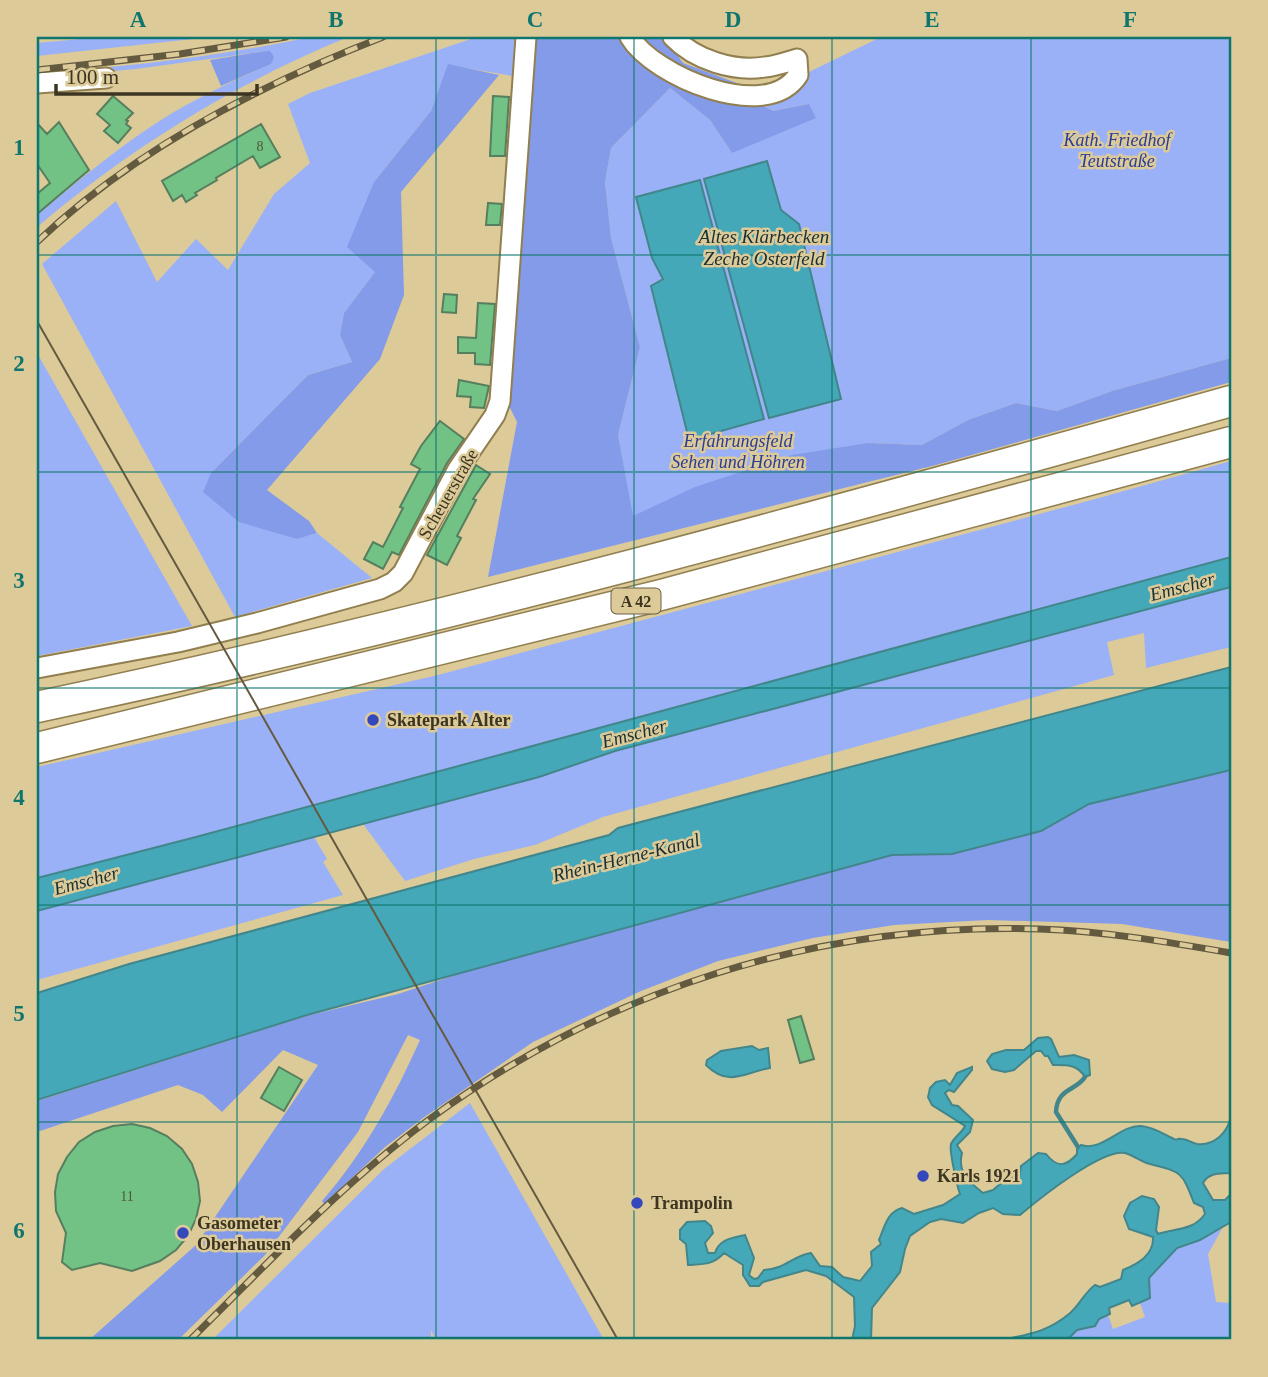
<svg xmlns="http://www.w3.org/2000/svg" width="1268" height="1377" font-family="'Times New Roman',serif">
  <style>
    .green { fill: #9ab1f7 }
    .forest { fill: #839be9 }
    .water { fill: #44a8b8; stroke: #42868b; stroke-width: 2 }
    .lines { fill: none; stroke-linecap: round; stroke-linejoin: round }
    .stream { stroke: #42868b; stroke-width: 4.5 }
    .building { fill: #73c285; stroke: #557f5e; stroke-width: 2 }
    .minor-casing { stroke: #917f50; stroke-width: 23 }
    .highway-casing { stroke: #917f50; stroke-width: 33 }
    .minor { stroke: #fff; stroke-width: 19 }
    .highway { stroke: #fff; stroke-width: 30 }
    .tram { stroke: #645a3f; stroke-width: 2 }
    .rail-casing { stroke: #645a3f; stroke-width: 7 }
    .rail { stroke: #ddca99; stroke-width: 4.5; stroke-dasharray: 13; stroke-linecap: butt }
    .grid { fill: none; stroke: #0f766e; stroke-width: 2; stroke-opacity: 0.55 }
    .poi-dot { fill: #3548bb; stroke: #ddca99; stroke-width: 2.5 }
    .labels { text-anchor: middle; stroke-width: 5; stroke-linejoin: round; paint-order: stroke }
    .number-label { font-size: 14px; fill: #4a583a }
    .shield { fill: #ddca99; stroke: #6c6245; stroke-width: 2 }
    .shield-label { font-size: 16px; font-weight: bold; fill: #3c3521 }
    .park-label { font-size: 18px; font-style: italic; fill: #2b3c96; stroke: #ddca99 }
    .street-label { font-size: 18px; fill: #3c3521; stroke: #ddca99 }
    .poi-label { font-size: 18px; font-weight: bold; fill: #3c3521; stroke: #ddca99; text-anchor: start }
    .water-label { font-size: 19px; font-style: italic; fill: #193034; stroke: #ddca99 }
    .neatline { fill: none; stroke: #0f766e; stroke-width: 2.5 }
    .grid-label { font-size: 23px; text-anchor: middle; font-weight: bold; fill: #0f766e }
  </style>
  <rect width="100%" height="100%" fill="#ddca99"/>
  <path class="green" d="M101 37H211L37 56V43Z
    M311 37H348C232 85 133 146 37 227V215C77 182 117 148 161 120 196 98 233 81 271 64L266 51 136 69 37 78V73C129 67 221 56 311 37Z
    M477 37H515L513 76 448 65 431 111 374 182 375 272 344 313 340 335 352 362 308 375 211 473 296 539 317 533 372 578 235 617 42 264 116 201 157 282 196 239 228 270 274 194 310 163 288 104 310 93Z
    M881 37H1231V358L1112 391 1057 411 1016 403 968 420 922 445 868 443 594 533 626 480 618 435 640 347 611 238 605 182 611 148 670 88 710 120 732 153 809 104 773 111 751 100Z
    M37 353 192 626 37 656Z
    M1231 461V557L196 837 37 878V767L438 675 1099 498Z
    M1231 587V647L1146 668 1144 633 1107 642 1114 675 603 817 535 845 474 859 405 881 363 824 539 777 615 751Z
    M314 837 327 859 323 862 343 895 37 980V911Z
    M470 1103 604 1340H436L431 1330V1340H212L384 1169Z
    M1222 1229 1208 1254 1216 1302 1231 1303V1340H1067L1077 1330 1095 1326 1099 1319 1108 1315 1113 1329 1145 1317 1140 1303 1150 1298 1149 1278 1177 1248Z"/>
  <path class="forest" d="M535 37H664L683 63 742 85 751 100 773 111 809 104 816 118 732 153 710 120 670 88 611 148 605 182 611 238 640 347 618 435 633 516 695 487 792 455 868 443 922 445 968 420 1016 403 1057 411 1112 391 1231 358V382L936 465 488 577 517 422 509 406 514 285Z
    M266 51H270L274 57 271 64 221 86 210 60Z
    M448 64 499 75 401 192 404 295 380 359 267 490 309 521 317 533 297 539 239 522 203 492 211 473 308 375 352 362 340 335 344 313 375 272 347 247 374 182 431 111Z
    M1231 770V942L1122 924 988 920 894 925 813 938 718 961 641 991 533 1042 423 1118 385 1147 324 1204 322 1201C364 1153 394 1098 420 1040L408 1035 358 1132 265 1255 178 1340H89L196 1245 318 1065 283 1050 222 1112 203 1095 178 1085 37 1132V1101L306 1016 398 994 474 969 892 855 952 854 1041 831 1089 804Z"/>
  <path class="water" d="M767 161 781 210 799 224 841 399 769 418 704 179Z
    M700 180 764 419 689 440 651 286 663 279 652 258 636 197Z
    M1231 557V587L615 751 539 777 37 911V878L196 837Z
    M1231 667V770L1089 804 1041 831 952 854 892 855 307 1015 37 1100V993L129 964 609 835 618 828Z
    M1048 1037 1051 1039 1059 1057 1074 1055 1089 1060 1090 1075 1085 1077C1077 1064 1067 1065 1053 1065L1048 1056H1045L1041 1051H1036L1014 1070 1005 1072 992 1069 987 1061 992 1054 1006 1050H1024L1038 1038Z
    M752 1046 759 1050 768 1048 770 1068C745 1072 729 1088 706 1065L707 1060 721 1051Z
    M972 1067V1070L954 1092 949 1090 945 1093 952 1105 958 1106 973 1120 970 1132 957 1145 962 1153C957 1172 969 1182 983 1193L993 1190 1007 1178 1019 1177 1021 1166 1038 1153 1046 1154C1057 1168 1066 1167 1077 1154V1149L1081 1145C1102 1152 1120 1125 1141 1126 1153 1127 1162 1133 1172 1138 1180 1142 1173 1138 1182 1139 1187 1139 1192 1143 1197 1144 1215 1146 1228 1132 1231 1116V1173C1220 1174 1209 1172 1203 1183L1213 1200H1225L1231 1194V1222L1200 1240 1177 1248 1149 1278 1150 1298 1132 1306 1129 1300 1109 1308 1110 1314 1099 1319 1095 1326 1077 1330 1067 1340H1002C1030 1334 1047 1332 1069 1314 1079 1306 1084 1293 1095 1285L1100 1287 1121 1279 1123 1270C1138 1264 1154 1255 1153 1237L1129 1229 1124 1216 1130 1203 1142 1196 1154 1199 1159 1207 1156 1230 1158 1234C1176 1228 1193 1231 1205 1214L1203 1207 1194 1203C1182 1172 1182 1172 1150 1164 1141 1162 1133 1155 1125 1153 1101 1149 1039 1199 1020 1215L1003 1214 993 1208 979 1213 963 1223 941 1219 930 1222 910 1236 905 1249 900 1272 872 1308 871 1340H852L855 1326 854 1297 826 1276 806 1270 763 1282 759 1286H750L743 1275V1265L724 1253C713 1265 704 1264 688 1265L686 1244 680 1239V1230L687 1222 705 1221 711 1226 713 1233 705 1243 708 1253H715C719 1239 732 1238 745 1235L754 1258 749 1275 754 1279 758 1278 764 1270C785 1269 792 1256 811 1253L820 1266 832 1267 843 1277 860 1281 872 1266 871 1252 881 1244 879 1240C885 1226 887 1212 902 1208L914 1214 943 1205 960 1194C957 1186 949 1150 951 1144 954 1137 962 1133 965 1126L932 1105 928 1097 930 1088 936 1082 945 1080 950 1085 957 1073Z"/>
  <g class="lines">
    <path class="stream" d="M1078 1147 1056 1112C1057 1088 1076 1091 1085 1077"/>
  </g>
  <path class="building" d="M113 96 133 113 126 120 128 121 126 124 131 128 118 143 104 131 110 125 97 114Z
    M493 96 509 97 505 156H490Z
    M59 122 89 170 37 214V194L50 183 37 164V123L47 134Z
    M261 124 280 157 260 168 253 156 216 178 217 180 195 193 197 195 186 202 182 195 173 201 162 181Z
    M488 203 502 204 500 225H486Z
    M444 294 457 295 456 313 442 312Z
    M478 303 495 304 490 365 475 364V353H458V337L476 338Z
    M459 380 489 386 484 408 470 407 471 397 457 396Z
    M440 421 464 439 447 463 399 555 392 552 383 569 364 559 373 542 383 547 403 508 400 507 420 469 411 464 421 446Z
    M476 465 490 474 473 499 476 500 457 536 461 538 447 565 427 555Z
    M801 1016 814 1059 800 1063 788 1020Z
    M279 1067 302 1080 284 1111 261 1098Z
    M132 1124 150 1128 167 1136 182 1149 192 1164 198 1182 200 1201 196 1219 188 1236 176 1250 160 1261 132 1271 100 1263 72 1270 62 1262 66 1233 56 1211 55 1192 58 1174 67 1157 79 1142 95 1132 113 1126Z"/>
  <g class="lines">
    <g class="minor-casing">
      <path id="minor" d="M630 37C653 76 767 124 798 75L797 59C787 62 776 66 765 67 734 72 695 60 673 37
        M37 83 106 78
        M37 668 178 642 257 623 380 589 394 582 403 573 458 469 495 415 500 401 526 37"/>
    </g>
    <g class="highway-casing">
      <path id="highway" d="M37 707C439 622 836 512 1231 401
        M37 748 661 595 1231 442"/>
    </g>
    <use href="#minor" class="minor"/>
    <use href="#highway" class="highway"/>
    <path class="tram" d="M37 321 618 1340"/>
    <g class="rail-casing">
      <path id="rail" d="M37 70 180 54 286 37
        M37 242C135 149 259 85 383 37
        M190 1340C266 1265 341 1185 427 1121 605 990 818 922 1039 929 1103 931 1168 942 1231 953"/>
    </g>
    <use href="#rail" class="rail"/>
  </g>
  <path class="grid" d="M237 37V1340M436 37V1340M634 37V1340M832 37V1340M1031 37V1340M37 255H1231M37 472H1231M37 688H1231M37 905H1231M37 1122H1231"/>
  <g class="poi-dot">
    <circle cx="373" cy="720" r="7"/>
    <circle cx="923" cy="1176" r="7"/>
    <circle cx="637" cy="1203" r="7"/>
    <circle cx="183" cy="1233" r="7"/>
  </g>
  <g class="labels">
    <g class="number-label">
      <text x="260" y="151">8</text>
      <text x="127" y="1201">11</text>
    </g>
    <rect class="shield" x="611.5" y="588.5" width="49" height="25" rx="5"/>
    <g class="shield-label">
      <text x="636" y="607">A 42</text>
    </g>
    <g class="park-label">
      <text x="1117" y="146">Kath. Friedhof<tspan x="1117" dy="21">Teutstraße</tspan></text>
      <text x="738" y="447">Erfahrungsfeld<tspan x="738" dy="21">Sehen und Höhren</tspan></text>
    </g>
    <g class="street-label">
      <text transform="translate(448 494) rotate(-60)" y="6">Scheuerstraße</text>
    </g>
    <g class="poi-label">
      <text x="387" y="726">Skatepark Alter</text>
      <text x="937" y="1182">Karls 1921</text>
      <text x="651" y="1209">Trampolin</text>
      <text x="197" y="1229">Gasometer<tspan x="197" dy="21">Oberhausen</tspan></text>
    </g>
    <g class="water-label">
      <text x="764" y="243">Altes Klärbecken<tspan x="764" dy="22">Zeche Osterfeld</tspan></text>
      <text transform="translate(1182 586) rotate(-15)" y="7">Emscher</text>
      <text transform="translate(634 733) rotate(-15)" y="7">Emscher</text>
      <text transform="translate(626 857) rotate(-14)" y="7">Rhein-Herne-Kanal</text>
      <text transform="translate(86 880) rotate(-15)" y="7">Emscher</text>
    </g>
  </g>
  <rect width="1268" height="1377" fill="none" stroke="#ddca99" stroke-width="77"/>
  <path d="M56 84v10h201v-10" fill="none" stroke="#3c3521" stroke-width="3.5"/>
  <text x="66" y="84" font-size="21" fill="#3c3521" stroke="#ddca99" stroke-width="5" paint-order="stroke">100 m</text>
  <rect x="38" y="38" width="1192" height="1300" class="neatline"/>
  <g class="grid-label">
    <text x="138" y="27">A</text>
    <text x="336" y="27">B</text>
    <text x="535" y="27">C</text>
    <text x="733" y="27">D</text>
    <text x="932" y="27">E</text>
    <text x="1130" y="27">F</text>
    <text x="19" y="155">1</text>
    <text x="19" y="371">2</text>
    <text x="19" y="588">3</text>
    <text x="19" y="805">4</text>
    <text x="19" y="1021">5</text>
    <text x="19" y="1238">6</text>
  </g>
</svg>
